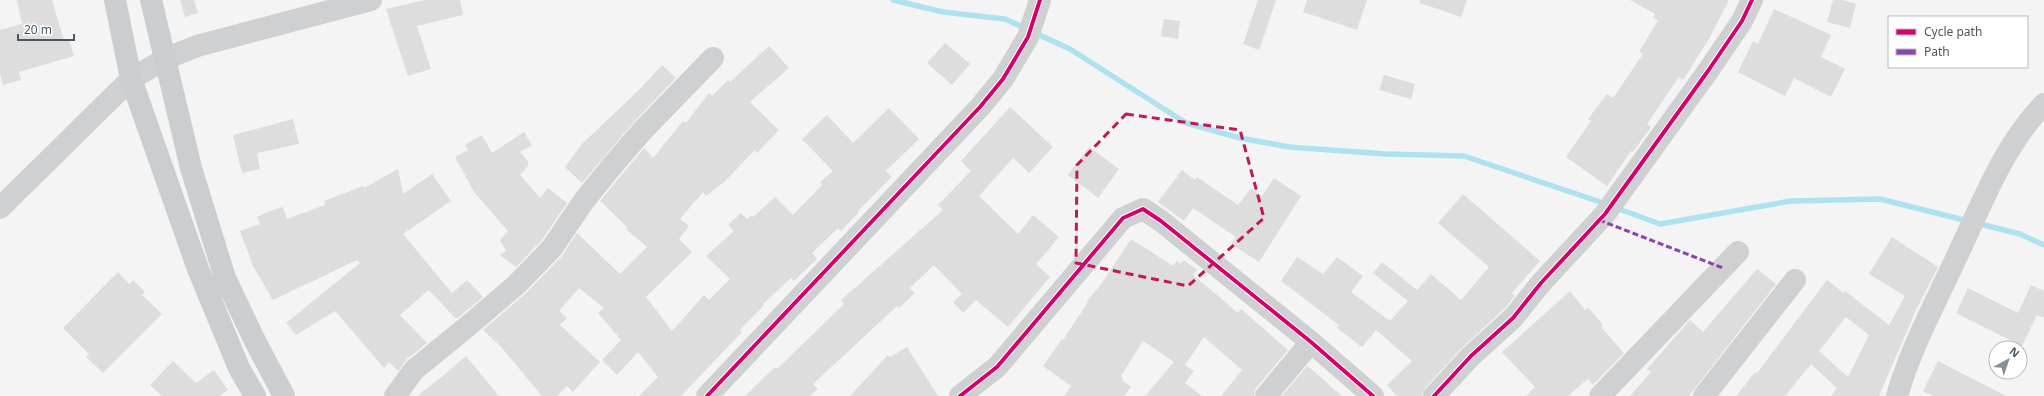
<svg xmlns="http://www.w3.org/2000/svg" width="2044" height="396" font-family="'Noto Sans',sans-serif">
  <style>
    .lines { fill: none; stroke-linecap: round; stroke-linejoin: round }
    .stream { stroke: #aee2f0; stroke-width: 5.5 }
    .building { fill: #ddddde; fill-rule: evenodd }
    .minor { stroke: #ced0d2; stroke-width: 22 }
    .major { stroke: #caced1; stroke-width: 22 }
    .quiet { stroke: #8e44ad; stroke-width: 3; stroke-dasharray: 6 3; stroke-linecap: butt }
    .cycleway-casing { stroke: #fff; stroke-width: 6 }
    .cycleway { stroke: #d6006c; stroke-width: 4 }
    .marked { fill: none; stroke: #c2185b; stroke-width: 3; stroke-dasharray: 8 5; stroke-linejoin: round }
  </style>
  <rect width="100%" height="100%" fill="#f4f4f4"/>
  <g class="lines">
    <path class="stream" d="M893 0 943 12 1005 19 1027 29
      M1035 33 1070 49 1186 123 1240 138 1289 147 1386 154 1464 156 1606 204
      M1616 208 1660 224 1791 201 1880 199 1968 221
      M1976 223 2020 234 2044 245"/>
  </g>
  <path class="building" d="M17 0H52L64 41 69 39 74 56 19 72 21 80 3 85 0 73V30L22 24Z
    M180 0H194L198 13 185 17Z
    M424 0H460L463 15 417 26 431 69 408 76 386 9Z
    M1258 0H1276L1259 50 1243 44Z
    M1307 0H1367L1357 30 1303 12Z
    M1420 0H1467L1461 17 1420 3Z
    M1630 0H1729L1709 39 1683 80 1679 77 1647 124 1651 127 1633 152 1631 151 1607 186 1566 157 1591 121 1588 119 1607 94 1613 98 1643 54 1639 52 1658 20 1653 18 1655 14Z
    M1833 0H1843L1856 4 1850 28 1827 22Z
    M1774 9 1831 35 1821 57 1845 69 1831 97 1794 78 1785 96 1738 72 1753 41 1758 44Z
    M1164 19 1180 21 1178 39 1161 36Z
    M945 43 970 64 952 85 927 63Z
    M769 46 789 68 750 102 779 130 757 153 755 150 724 182 706 196 703 192 680 219 689 226 679 239 692 252 646 297 672 331 704 295 709 300 730 279 706 256 734 231 728 225 741 213 747 219 751 215 753 217 775 197 793 215 822 185 820 182 833 171 802 139 827 115 853 143 889 108 919 139 886 171 892 177 858 211 859 212 841 231 838 228 812 253 817 259 794 281 791 278 763 304 764 305 740 330 742 332 681 396H639L658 377 638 352 617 375 602 360 621 340 598 313 604 308 579 288 559 311 567 318 560 325 600 362 573 392 567 386 557 396H542L502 348 483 330 525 294 561 257 577 233 620 274 647 247 626 229 627 227 600 201 644 148 653 158 683 121 686 123 709 93 712 96 728 80 730 82Z
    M662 65 676 78 634 122 582 183 565 167 582 144 640 89Z
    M1384 75 1415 84 1411 99 1379 90Z
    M1010 107 1053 147 1029 173 1013 158 979 196 1018 234 1033 215 1059 237 1036 264 1050 277 1008 327 976 300 963 313 953 302 962 294 934 265 910 288 915 293 899 308 897 306 813 384 818 389 810 396H745L775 367 777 369 844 304 841 300 943 210 938 205 971 171 961 161Z
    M293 119 299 144 257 153 260 169 242 173 233 135Z
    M524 132 532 145 520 152 528 161V166L520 175 540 198 548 188 567 203 542 240 516 267 500 255 506 251 500 240 508 231 474 192 455 157 468 150 465 145 482 135 492 153Z
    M1089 147 1119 169 1098 198 1068 175Z
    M398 169 403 194 432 174 451 201 403 234 452 293 467 280 483 297 458 318H455L429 290 400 315 427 343 406 360 398 371 389 362 384 368 335 311 296 335 286 323 360 263 357 260 273 300 253 266 240 231 260 224 257 217 267 212 283 207 287 219 325 205 324 201 363 186 364 188Z
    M1182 170 1195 180 1197 177 1238 205 1251 188 1262 196 1274 178 1301 196 1259 262 1231 244 1236 237 1193 208 1184 221 1158 202Z
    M1463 194 1540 261 1512 293 1515 296 1504 309 1462 348 1425 388 1422 396H1397L1387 385 1412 361 1376 330 1362 347 1337 328 1339 325 1281 281 1297 257 1323 274 1337 257 1363 276 1351 292 1390 321 1408 301 1373 273 1382 262 1417 290 1431 274 1461 300 1489 267 1438 223Z
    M1892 237 1938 267 1916 310 1879 396H1831L1837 388 1811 364 1785 396H1736L1755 372 1757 373 1827 280 1844 293 1845 291 1889 325 1905 296 1869 274ZM1846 317 1869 335 1848 377 1819 351Z
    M1131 239 1173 266 1177 261 1180 264 1184 260 1197 270 1193 275 1238 313 1241 309 1288 350 1256 388 1254 396H1221L1242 370 1204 337 1185 365 1194 371 1185 383 1202 396H1145L1174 362 1143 341 1121 376 1123 378 1122 380 1131 387 1124 396H1064L1071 386 1043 366 1062 339 1063 340 1088 302 1087 301 1102 283Z
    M1757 269 1776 284 1689 396H1630L1651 372 1647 369 1690 320 1703 332Z
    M118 272 129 284 133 280 145 292 142 295 162 314 103 373 86 357 89 354 63 328Z
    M2031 285 2044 291V318L2037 315 2022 346 1956 313 1968 288 2018 313Z
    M1570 291 1585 310 1588 307 1603 325 1601 327 1624 353 1593 385 1588 379 1568 396H1526L1535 387 1502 352Z
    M907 347 938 396H850L888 355 890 357Z
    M466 356 499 396H417L444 375Z
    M173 361 196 383 214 370 228 390 219 396H162L150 385Z
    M1938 361 2006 396H1933L1923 391Z
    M1307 366 1310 368 1342 396H1282Z"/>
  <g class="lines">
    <path class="minor" d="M0 208 131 79 165 59 197 46 371 0
      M395 396 414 370 468 326 516 285 552 248 583 202 612 166 643 130 713 58
      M707 396 980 107 1003 79 1028 37 1040 0
      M960 396 997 367 1123 218 1143 209 1161 221 1311 342 1373 396
      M1266 396 1311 342
      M1434 396 1471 356 1513 318 1541 283 1605 214 1708 71 1742 21 1752 0
      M1600 396 1738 252
      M1704 396 1795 280
      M1897 396C1911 347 1936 302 1957 256 1982 204 2003 146 2044 104"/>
    <path class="major" d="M115 0 131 79 198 269 239 368 255 396
      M151 0 191 168 225 278 255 341 284 396"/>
    <path class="quiet" d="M1599 220 1723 268"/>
    <g class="cycleway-casing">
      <path id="cycleway" d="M707 396 980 107 1003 79 1028 37 1040 0
        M960 396 997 367 1123 218 1143 209 1161 221 1311 342 1373 396
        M1434 396 1471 356 1513 318 1541 283 1605 214 1708 71 1742 21 1752 0"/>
    </g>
    <use href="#cycleway" class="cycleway"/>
  </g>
  <path class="marked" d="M1126 114 1240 130 1264 218 1188 286 1076 263 1077 165Z"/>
  <rect x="1888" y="16" width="140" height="52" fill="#ffffff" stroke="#b7bbc0"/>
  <rect x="1896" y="29" width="20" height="6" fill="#d6006c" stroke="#b7bbc0"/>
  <text x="1924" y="36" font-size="12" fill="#4a5661">Cycle path</text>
  <rect x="1896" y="49" width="20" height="6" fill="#8e44ad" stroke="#b7bbc0"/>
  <text x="1924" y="56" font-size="12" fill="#4a5661">Path</text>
  <g transform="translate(2008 360) rotate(40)"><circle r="19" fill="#ffffff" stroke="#b7bbc0"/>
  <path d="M0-3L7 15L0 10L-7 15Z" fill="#868d94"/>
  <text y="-6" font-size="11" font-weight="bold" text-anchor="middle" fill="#4a5661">N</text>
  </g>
  <path d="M18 34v6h56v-6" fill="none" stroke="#4a5661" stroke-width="2"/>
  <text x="24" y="34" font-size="12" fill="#4a5661" stroke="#ffffff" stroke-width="3" paint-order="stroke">20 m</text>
</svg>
